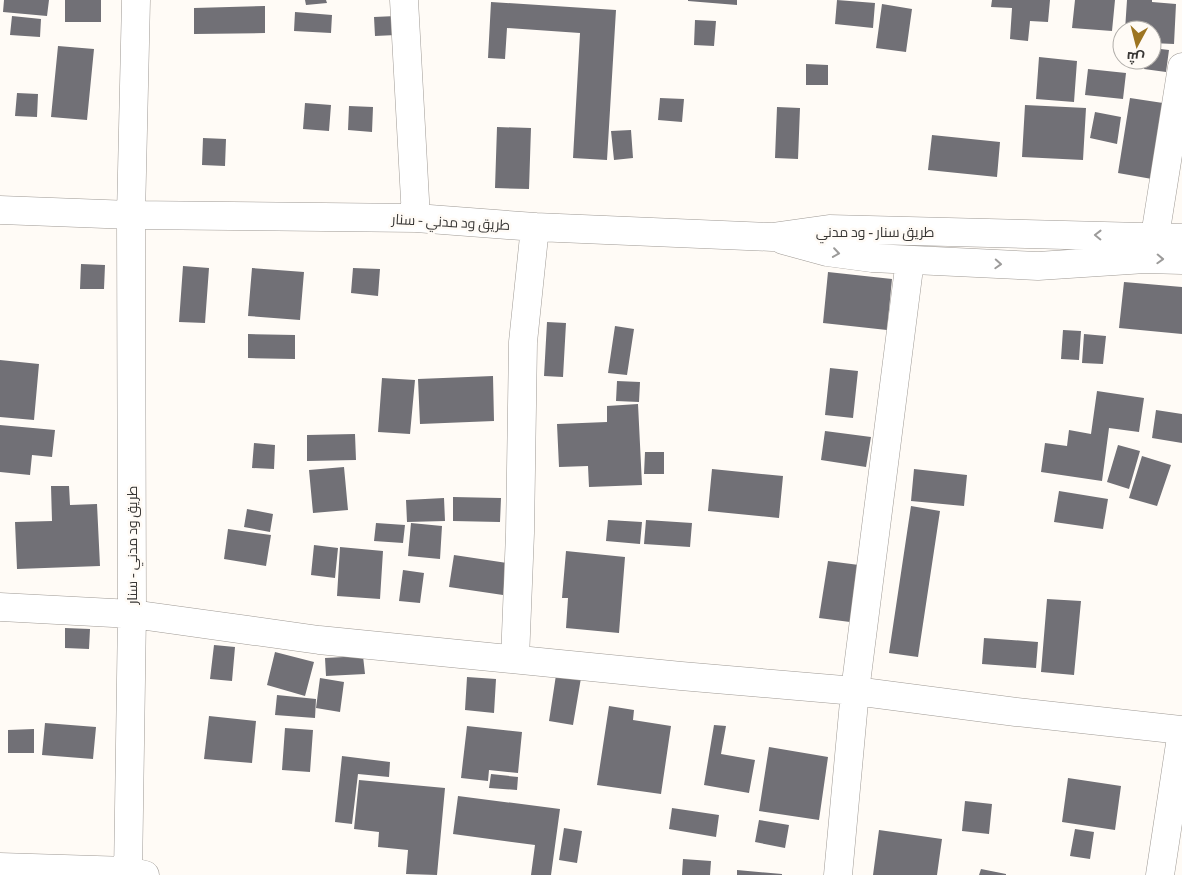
<svg xmlns="http://www.w3.org/2000/svg" width="1182" height="875" font-family="Literata,Cairo,serif">
  <style>
    .building { fill: #717076 }
    .lines { fill: none; stroke-linecap: round; stroke-linejoin: round }
    .minor-casing { stroke: #9f9a95; stroke-width: 29 }
    .minor { stroke: #fff; stroke-width: 28 }
    .oneway { stroke: #9c9b9a }
    .labels { text-anchor: middle; stroke-width: 5; stroke-linejoin: round; paint-order: stroke }
    .street-label { font-size: 14px; fill: #393735; stroke: #fffbf6 }
  </style>
  <rect width="100%" height="100%" fill="#fffbf6"/>
  <path class="building" d="M4 0H49L47 16 3 12Z
    M65 0H101V22H65Z
    M305 0H326L327 3 306 5Z
    M688 0H737V5L688 1Z
    M837 0 875 3 873 28 835 24Z
    M992 0H1050L1048 22 1030 21 1028 41 1010 39 1012 8 991 7Z
    M1075 0H1115L1112 31 1072 28Z
    M1127 0H1152V2L1176 4 1174 44 1152 43V30H1125Z
    M491 2 616 10 607 160 573 158 580 33 507 28 505 59 488 58Z
    M882 4 912 9 906 52 876 48Z
    M265 6V33L194 34V8Z
    M295 12 332 15 331 33 294 31Z
    M12 16 41 19 40 37 10 35Z
    M396 16V35L375 36 374 17Z
    M695 20 716 21 714 46 694 45Z
    M58 46 94 49 87 120 51 117Z
    M1152 48 1169 50 1166 72 1144 69 1145 60H1152Z
    M1039 57 1077 61 1074 102 1036 99Z
    M806 64 828 65V85H806Z
    M1088 69 1126 73 1123 99 1085 95Z
    M17 93 38 94 37 117 15 116Z
    M660 98 684 99 682 122 658 120Z
    M1130 98 1163 103 1152 179 1118 173Z
    M305 103 331 105 329 131 303 129Z
    M1025 105 1086 108 1083 160 1022 157Z
    M349 106 373 107 372 132 348 130Z
    M777 107 800 108 798 159 775 158Z
    M1095 112 1121 117 1117 144 1090 138Z
    M497 127 531 128 529 189 495 188Z
    M631 130 633 158 614 160 611 131Z
    M932 135 1000 142 997 177 928 170Z
    M203 138 226 139 225 166 202 165Z
    M81 264 105 265 104 289H80Z
    M183 266 209 268 205 323 179 322Z
    M252 268 304 272 300 320 248 316Z
    M353 268 380 269 378 296 351 293Z
    M828 272 892 279 887 330 823 323Z
    M1124 282 1182 287V334L1119 328Z
    M547 322 566 323 563 377 544 376Z
    M615 326 634 329 627 375 608 373Z
    M1063 330 1081 331 1079 360 1061 359Z
    M248 334 295 335V359L248 358Z
    M1084 334 1106 336 1103 364 1082 363Z
    M0 360 39 364 34 420 0 417Z
    M830 368 858 371 853 418 825 415Z
    M493 376 494 421 420 424 418 379Z
    M382 378 415 380 410 434 378 432Z
    M617 381 640 382 639 402 616 401Z
    M1097 391 1144 398 1139 432 1109 428 1102 481 1041 472 1045 443 1067 446 1069 430 1091 434Z
    M638 404 642 485 589 487 588 466 559 467 557 424 607 422V406Z
    M1156 410 1182 414V443L1152 438Z
    M0 425 55 430 52 457 32 455 30 475 0 472Z
    M825 431 871 437 866 467 821 460Z
    M355 434 356 460 307 461V435Z
    M254 443 275 445 274 469 252 468Z
    M1118 445 1140 451 1129 489 1107 482Z
    M645 452H664V474H644Z
    M1142 456 1171 465 1157 506 1129 498Z
    M344 467 348 510 313 513 309 470Z
    M712 469 783 476 779 518 708 511Z
    M914 469 967 475 964 506 911 501Z
    M51 486H69L70 505 97 504 100 566 17 569 15 522 52 521Z
    M1059 491 1108 499 1103 529 1054 522Z
    M453 497 501 498 500 522 453 521Z
    M444 498 445 521 407 522 406 500Z
    M911 506 940 511 918 657 889 653Z
    M247 509 273 514 270 532 244 527Z
    M608 520 642 522 640 544 606 541Z
    M646 520 692 523 690 547 644 544Z
    M376 523 405 525 403 543 374 541Z
    M411 523 442 526 440 559 408 556Z
    M228 529 271 535 266 566 224 559Z
    M314 545 338 548 335 578 311 575Z
    M340 547 383 551 380 599 337 596Z
    M566 551 625 557 619 633 566 628 568 598H562Z
    M454 555 507 563 503 595 449 587Z
    M828 561 859 565 850 622 819 618Z
    M403 570 424 573 420 603 399 601Z
    M1047 599 1081 601 1074 675 1041 672Z
    M65 628 90 629 89 649 65 648Z
    M984 638 1038 642 1036 668 982 664Z
    M214 645 235 647 232 681 210 679Z
    M275 652 314 662 305 696 267 685Z
    M363 656 365 674 326 676 325 658Z
    M556 675 581 678 573 725 549 721Z
    M467 677 496 679 494 713 465 710Z
    M320 678 344 682 340 712 316 708Z
    M277 695 316 699 315 718 275 715Z
    M609 706 634 710 633 720 671 726 661 794 597 785Z
    M209 716 256 721 252 763 204 759Z
    M45 723 96 727 93 759 42 755Z
    M714 725 726 726 721 754 755 760 749 793 704 785Z
    M467 726 522 732 518 773 489 770 488 781 461 778Z
    M285 728 313 730 310 772 282 770Z
    M34 729V753H8V730Z
    M769 747 828 757 819 820 759 811Z
    M342 756 390 762 389 777 358 774 352 824 335 822Z
    M491 774 518 777 517 790 489 788Z
    M1068 778 1121 786 1115 830 1062 822Z
    M359 780 445 788 437 875 406 874 408 850 378 847 379 832 354 829Z
    M458 796 560 809 551 875H531L535 845 453 834Z
    M965 801 992 804 989 834 962 831Z
    M672 808 719 815 716 837 669 829Z
    M759 820 789 825 785 848 755 842Z
    M564 828 582 831 577 863 559 860Z
    M1075 829 1094 832 1090 859 1070 856Z
    M879 830 942 839 937 875H873Z
    M683 859 711 861 710 875H682Z
    M981 869 1006 874V875H979Z
    M737 870 782 874V875H737Z"/>
  <g class="lines">
    <g class="minor-casing">
      <path id="minor" d="M404 0 416 218
        M0 210 131 215 416 218 535 227 772 237 829 229 1182 238
        M1155 236 1182 67
        M783 240 827 252 872 258 1038 266 1145 259 1182 260
        M0 607 132 614 319 640 681 676 855 691 1016 712 1182 730
        M515 659 520 533 523 342 535 227
        M0 867 128 871 145 875
        M128 875 132 614 131 215 136 0
        M838 875 855 691 910 260
        M1160 875 1182 731"/>
    </g>
    <use href="#minor" class="minor"/>
  </g>
  <defs><path id="oneway-chevron" d="M-2-3.5L2.5 0L-2 3.5" fill="none" stroke-width="1.6" stroke-linecap="round" stroke-linejoin="round" transform="scale(1.25)"/></defs>
  <g class="oneway">
    <use href="#oneway-chevron" transform="translate(1098 235) rotate(-179)"/>
    <use href="#oneway-chevron" transform="translate(836 253) rotate(8)"/>
    <use href="#oneway-chevron" transform="translate(1160 259) rotate(2)"/>
    <use href="#oneway-chevron" transform="translate(998 264) rotate(3)"/>
  </g>
  <g class="labels">
    <g class="street-label">
      <text transform="translate(451 222) rotate(3)" y="5">طريق ود مدني - سنار</text>
      <text x="875" y="237">طريق سنار - ود مدني</text>
      <text transform="translate(132 545) rotate(-90)" y="5">طريق ود مدني - سنار</text>
    </g>
  </g>
  <g transform="translate(1137 45) rotate(187)"><circle r="24" fill="#fffbf6" stroke="#b0ada9"/>
  <path d="M0-4L9 19L0 12L-9 19Z" fill="#9d7522"/>
  <text y="-8" font-size="14" font-weight="bold" text-anchor="middle" fill="#393735">ش</text>
  </g>
</svg>
